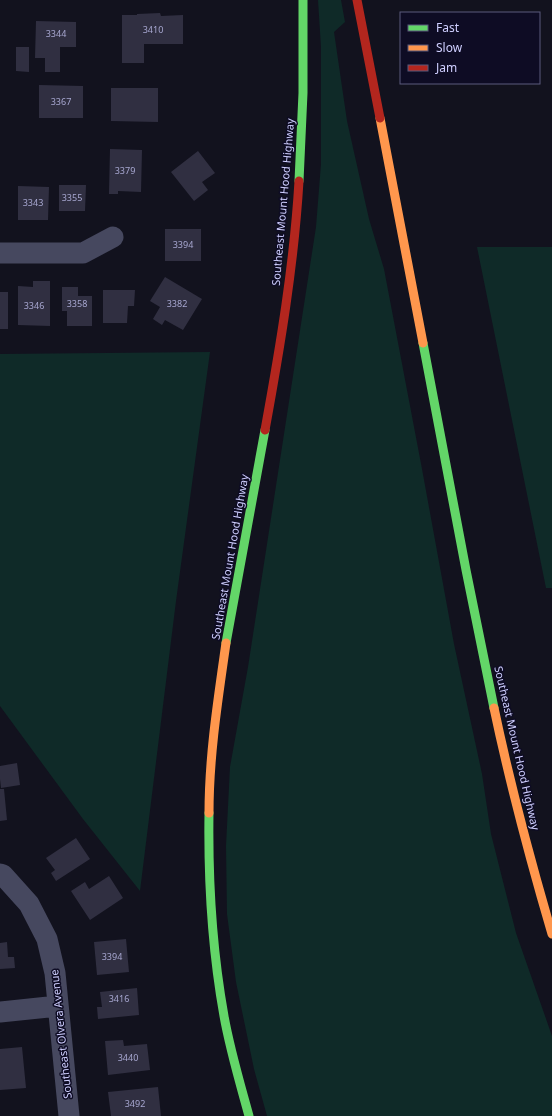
<svg xmlns="http://www.w3.org/2000/svg" width="552" height="1116" font-family="'Noto Sans',sans-serif">
  <style>
    .green { fill: #0f2a28 }
    .building { fill: #302f41 }
    .lines { fill: none; stroke-linecap: round; stroke-linejoin: round }
    .street { stroke: #46485f; stroke-width: 21 }
    .fast { stroke: #63d668; stroke-width: 9 }
    .slow { stroke: #ff974d; stroke-width: 9 }
    .jam { stroke: #b3261e; stroke-width: 9 }
    .labels { text-anchor: middle; stroke-width: 3; stroke-linejoin: round; paint-order: stroke }
    .number-label { font-size: 9px; fill: #a7a7d0 }
    .street-label { font-size: 11px; fill: #cfcfff; stroke: #0e0c24 }
  </style>
  <rect width="100%" height="100%" fill="#12121e"/>
  <path class="green" d="M318 0H341L345 22 334 32 347 121 369 219 384 269 422 469 454 644 482 774 491 834 516 933 552 1036V1116H267L254 1069 236 982 227 914 226 846 230 767 248 667 316 227 321 164V47Z
    M477 247H552V588H546Z
    M210 352 176 601 140 891 83 819 0 706V354Z"/>
  <path class="building" d="M160 13 161 16 183 15V44H144V63H122V15H137V14Z
    M36 21 76 22V47H60V72H45V58H35Z
    M16 47H29V72L16 71Z
    M39 85 83 86V118H39Z
    M111 88H158V122L111 121Z
    M110 149 142 150 141 192 118 191V194H109Z
    M198 151 215 173 202 182 208 190 194 201 171 172Z
    M59 185H86L85 211H59Z
    M18 186 49 187 48 220H18Z
    M165 229H201V261H165Z
    M165 277 202 299 183 330 165 320 162 325 153 319 160 307 150 301Z
    M33 281H50V326L18 325V286L33 287Z
    M62 287H78V296H92V326H67V311H62Z
    M103 290H135L134 306H128L127 323H103Z
    M0 292H8V329H0Z
    M17 763 20 785 1 788 0 779V766Z
    M0 789H4L7 820 0 821Z
    M76 838 90 859 56 881 51 873 55 870 46 858Z
    M109 876 123 898 90 920 71 891 85 882 89 889Z
    M126 939 129 972 97 975 94 942Z
    M7 942 8 957H14L15 968 0 969V943Z
    M137 988 139 1015 98 1019 97 1007H102L100 992Z
    M123 1040 124 1046 147 1044 150 1070 108 1075 105 1041Z
    M22 1047 26 1088 0 1090V1049Z
    M158 1087 161 1116H111L108 1092Z"/>
  <g class="lines">
    <path class="street" d="M0 253H83L113 237
      M0 874 3 875 29 904 47 939 55 973 69 1116
      M0 1012 58 1006"/>
    <path class="fast" d="M299 181 303 93V0
      M423 343 466 570 494 708
      M226 643 265 430
      M209 813C208 881 212 949 224 1016 230 1050 240 1083 249 1116"/>
    <path class="slow" d="M380 118 423 343
      M494 708C510 784 530 859 552 934
      M209 813C209 756 218 699 226 643"/>
    <path class="jam" d="M357 0 380 118
      M265 430C280 348 294 265 299 181"/>
  </g>
  <g class="labels">
    <g class="number-label">
      <text x="153" y="33">3410</text>
      <text x="56" y="37">3344</text>
      <text x="61" y="105">3367</text>
      <text x="125" y="174">3379</text>
      <text x="72" y="201">3355</text>
      <text x="33" y="206">3343</text>
      <text x="183" y="248">3394</text>
      <text x="77" y="307">3358</text>
      <text x="177" y="307">3382</text>
      <text x="34" y="309">3346</text>
      <text x="112" y="960">3394</text>
      <text x="119" y="1002">3416</text>
      <text x="128" y="1061">3440</text>
      <text x="135" y="1107">3492</text>
    </g>
    <g class="street-label">
      <text transform="translate(283 202) rotate(-85)" y="4">Southeast Mount Hood Highway</text>
      <text transform="translate(230 557) rotate(-80)" y="4">Southeast Mount Hood Highway</text>
      <text transform="translate(517 748) rotate(77)" y="4">Southeast Mount Hood Highway</text>
      <text transform="translate(61 1034) rotate(-96)" y="4">Southeast Olvera Avenue</text>
    </g>
  </g>
  <rect x="400" y="12" width="140" height="72" fill="#0e0c24" stroke="#5b5a7c"/>
  <rect x="408" y="25" width="20" height="6" fill="#63d668" stroke="#5b5a7c"/>
  <text x="436" y="32" font-size="12" fill="#cfcfff">Fast</text>
  <rect x="408" y="45" width="20" height="6" fill="#ff974d" stroke="#5b5a7c"/>
  <text x="436" y="52" font-size="12" fill="#cfcfff">Slow</text>
  <rect x="408" y="65" width="20" height="6" fill="#b3261e" stroke="#5b5a7c"/>
  <text x="436" y="72" font-size="12" fill="#cfcfff">Jam</text>
</svg>
